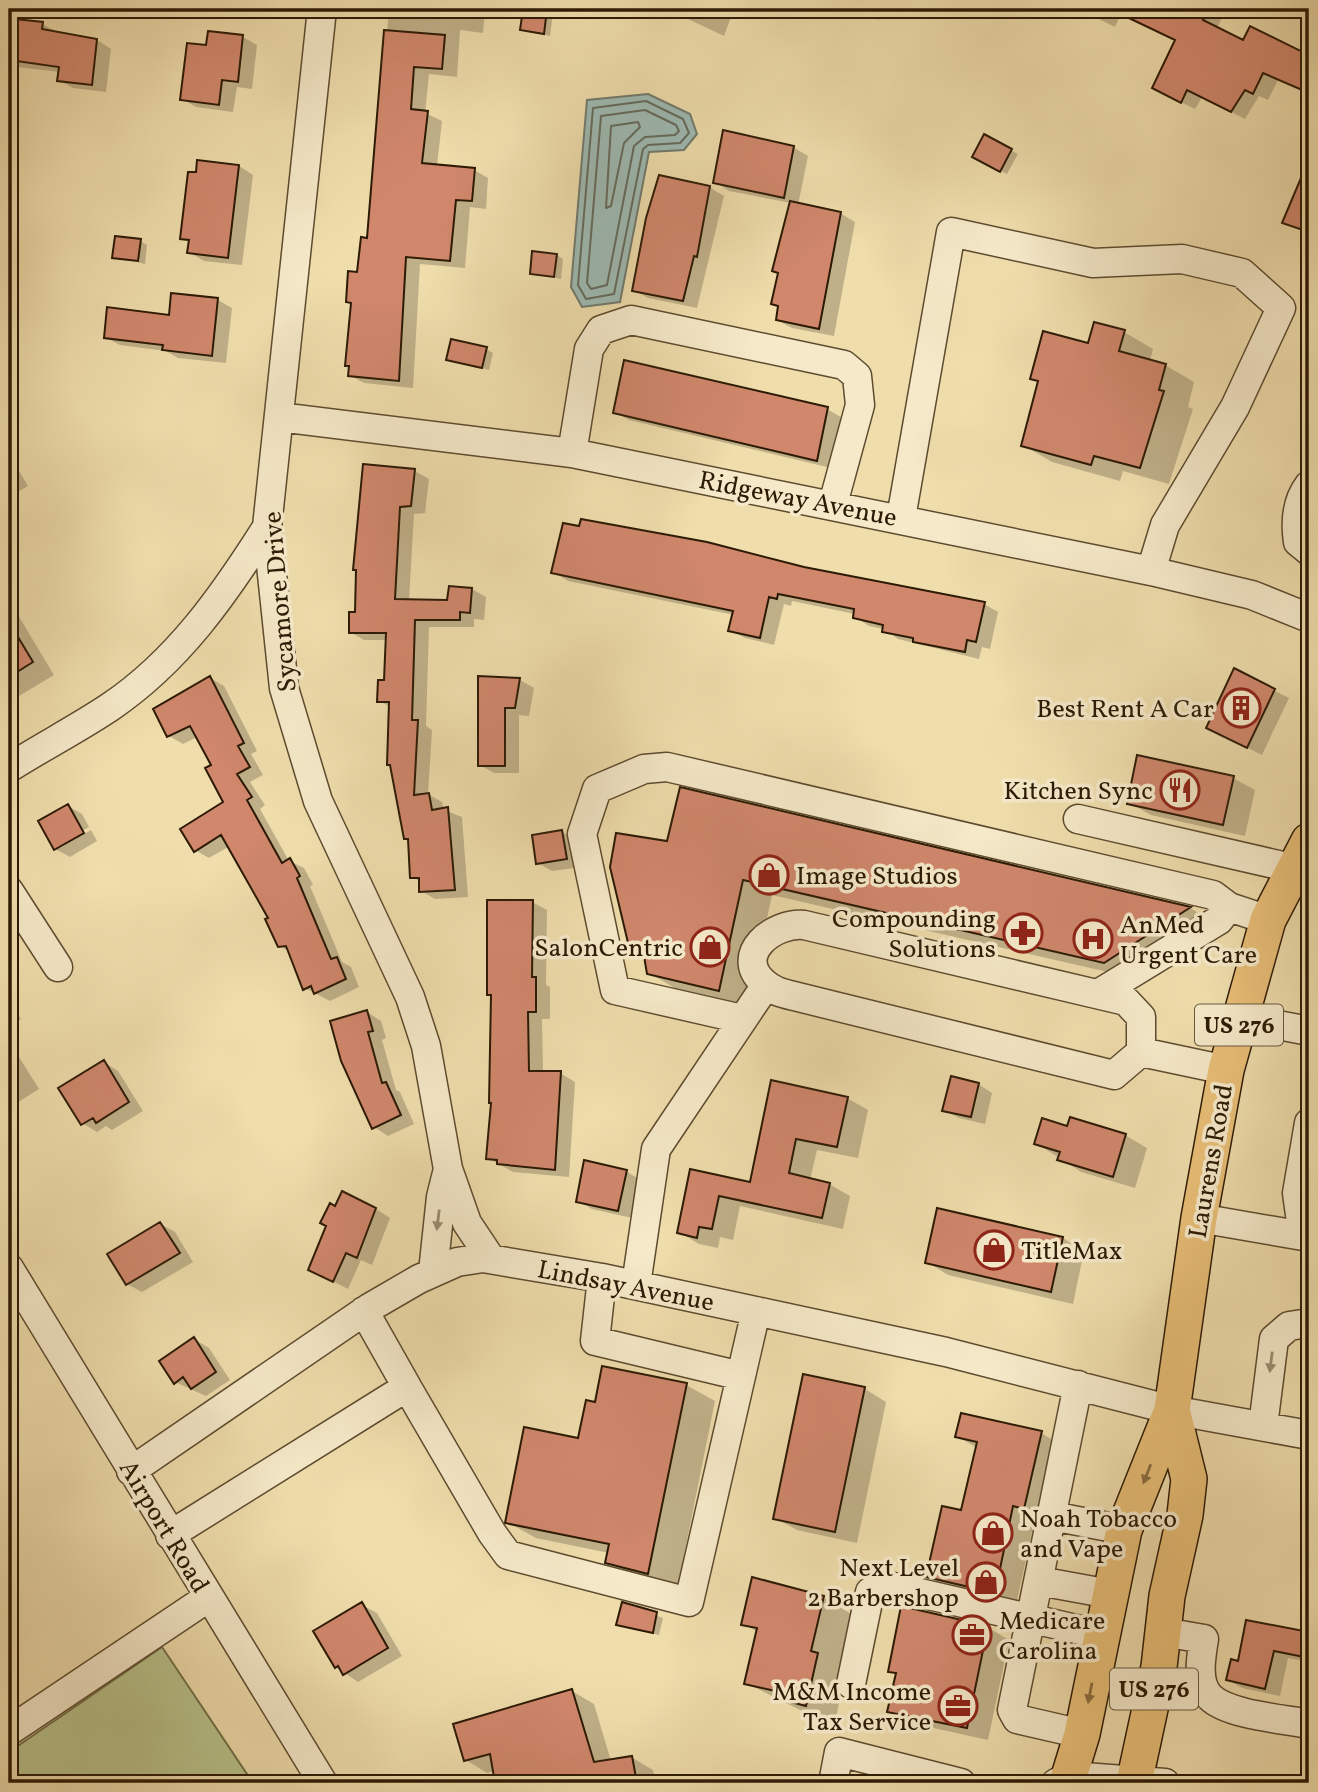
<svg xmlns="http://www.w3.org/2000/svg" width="1318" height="1792" font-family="Vollkorn,serif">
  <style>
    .green { fill: #b8c18a; stroke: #726e48; stroke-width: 2 }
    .water { fill: #9dbab3; stroke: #707a6d; stroke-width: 2 }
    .shadow { fill: #0003 }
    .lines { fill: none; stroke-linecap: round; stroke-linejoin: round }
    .shore { stroke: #646a5c; stroke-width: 2 }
    .building { fill: #d0876c; stroke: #2c1a05; stroke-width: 2 }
    .minor-casing { stroke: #5d4b2f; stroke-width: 31 }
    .major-casing { stroke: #2c1a05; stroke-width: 38 }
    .minor { stroke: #f5e9c9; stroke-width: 28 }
    .major { stroke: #e8be76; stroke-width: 35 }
    .oneway { fill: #9b8c71 }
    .oneway2 { fill: #8a6c3e }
    .labels { text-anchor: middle; stroke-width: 7; stroke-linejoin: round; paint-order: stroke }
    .shield { fill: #f5e9c9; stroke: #685840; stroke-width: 2 }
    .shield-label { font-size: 24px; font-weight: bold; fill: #2c1a05 }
    .street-label { font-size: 26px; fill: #2c1a05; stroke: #f5e9c9 }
    .poi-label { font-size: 26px; fill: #2c1a05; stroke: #f5e9c9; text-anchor: end }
  </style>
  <rect width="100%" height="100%" fill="#efddac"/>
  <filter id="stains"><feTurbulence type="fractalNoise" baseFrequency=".00286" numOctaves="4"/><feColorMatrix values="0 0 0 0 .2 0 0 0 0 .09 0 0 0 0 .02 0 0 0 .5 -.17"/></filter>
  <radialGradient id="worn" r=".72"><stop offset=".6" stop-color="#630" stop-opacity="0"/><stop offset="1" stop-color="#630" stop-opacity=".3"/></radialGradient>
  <path class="green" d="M162 1647 253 1783H9V1752Z"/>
  <path class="water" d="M648 94 690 114 697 134 684 150 649 152 620 302 582 307 571 287 587 100Z"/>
  <path class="shadow" d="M389 9H485L483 33 460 30 457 77 429 74 425 113 442 121 437 166 474 170 488 178 486 209 470 207 465 268 420 264 413 388 364 383 349 375 350 367 347 365 359 273 369 239Z
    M525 9H547L553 12 550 36 522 29Z
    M691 9H734L724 36 688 19Z
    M857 9H883L878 20Z
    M1079 9H1212L1223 15 1217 29 1244 43 1251 28 1309 57V92L1278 80 1268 100 1259 96 1245 119 1202 97 1195 109 1168 96 1177 41 1121 14 1115 27Z
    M42 24 57 32 97 40 111 49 106 92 73 88 59 80 60 72 9 66V26Z
    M243 37 257 45 252 89 237 87 233 112 196 107 182 99 207 47Z
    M985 136 1018 154 1007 174 974 156Z
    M793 147 808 156 798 205 840 213 855 222 834 336 792 328 777 320 780 307 773 303 779 274 774 271 791 203 729 191 715 182Z
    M239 166 253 175 242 265 204 261 189 252 190 243 182 238Z
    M709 187 724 196 697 308 648 298 634 290Z
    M1298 189 1309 194V235L1284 222Z
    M140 241 147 245 145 264 114 257Z
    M557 255 563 259 561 279 531 273Z
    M218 300 232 308 226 363 178 358 166 351 120 345 105 337Z
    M1124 332 1153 349 1150 361 1165 365 1194 382 1188 407 1193 409 1169 484 1123 471 1120 481 1052 462 1023 445 1039 382 1032 378 1089 345Z
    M486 349 493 353 489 370 448 359Z
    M827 409 841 417 831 468 629 420 615 412Z
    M9 454 28 486 9 497Z
    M415 471 429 479 425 513 414 514 409 601 449 602 472 589 486 597 484 620 474 619V627H429L426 726 432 730 428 794 442 802 444 810 462 817 468 897 435 899 421 891V882L412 877 410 841 405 838 392 766 391 707 379 701 386 682 387 640H364L350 632Z
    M804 569 984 604 998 612 990 649 982 647 979 659 898 639 884 629 869 626 855 617V614L792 601 791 606 784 604 774 645 745 638 730 630 734 615 568 581 553 572Z
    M9 600 54 675 9 702Z
    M1235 671 1289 698 1262 755 1222 735Z
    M480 677 520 680 534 688 529 716 519 715V773H494L480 765Z
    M210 678 224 686 257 751 251 754 263 775 250 782 265 805 260 809 289 861 304 868 313 885 310 886 342 962 351 967 359 987 330 1001 305 988 290 952 279 946 270 918 230 846 209 858 195 850 225 802 213 765 197 737 183 744 169 736 155 710Z
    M1233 778 1255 790 1245 836 1151 815 1129 803Z
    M681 789 1190 908 1218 924 1134 978 772 895 748 1006 678 990 649 973 646 954 630 946 668 843Z
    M68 806 82 814 89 827 60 844V848L91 830 97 841 70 857 55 849Z
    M562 832 576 840 581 867 552 871 538 863Z
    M532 902 547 910 546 985 550 987V1019H542L543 1073H560L575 1082 569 1177 513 1172 488 1158 493 1103 492 996 489 994Z
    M9 1000 21 1019 9 1027Z
    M367 1012 381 1021 386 1038 382 1040 396 1090 400 1092 414 1124 388 1136 374 1127 343 1061Z
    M9 1041 39 1089 9 1108Z
    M104 1062 118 1071 143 1111 112 1130 106 1126 97 1132 82 1123Z
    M773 1082 847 1098 868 1110 858 1158 817 1150 810 1180 829 1184 850 1196 843 1229 740 1206 733 1240 720 1237 718 1248 699 1244 679 1232 691 1171 751 1184Z
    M978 1084 992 1093 985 1124 959 1118 944 1110Z
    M1068 1128 1125 1135 1147 1148 1135 1188 1081 1172 1036 1143Z
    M626 1171 640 1180 632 1218 592 1209 578 1201Z
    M336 1208 376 1209 390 1218 372 1265 361 1260 348 1289 324 1277Z
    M160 1224 175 1232 193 1262 142 1292 127 1284Z
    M1063 1238 1084 1251 1073 1304 948 1275 927 1262Z
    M194 1339 209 1348 230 1380 206 1396 175 1382Z
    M1309 1341V1386L1300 1380 1303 1342Z
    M686 1385 715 1401 677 1590 636 1579 607 1562 609 1553 536 1538 507 1522 579 1440 596 1404Z
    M865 1389 886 1402 857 1543 797 1530 775 1518Z
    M1041 1433 1063 1446 1046 1520 1035 1518 1016 1605 950 1589 928 1577 963 1512 977 1448 957 1436Z
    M754 1579 824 1598 853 1615 846 1671 835 1722 810 1715 746 1683 758 1632 743 1624Z
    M623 1604 663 1618 659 1635 618 1624Z
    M362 1605 377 1613 402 1656 358 1682 336 1667Z
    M1247 1622 1309 1634V1662L1288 1658 1280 1696 1242 1688 1228 1680 1239 1663Z
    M987 1627 1009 1640 988 1740 911 1723 889 1711 897 1675 890 1671Z
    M572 1691 594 1704 611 1761 631 1757 653 1770 656 1783H497L495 1771 487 1773 466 1760Z"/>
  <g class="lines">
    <path class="shore" d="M646 101 683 119 689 133 680 143 648 145 643 149 614 294 586 299 578 285 593 108Z
      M645 110 676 125 679 131 675 135 645 137 634 146 607 285 591 289 587 283 601 116Z
      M638 122 640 127 624 143 611 206 606 208 611 126Z"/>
  </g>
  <path class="building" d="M523 9H547L544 34 520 30Z
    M1110 9H1208L1203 20 1243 40 1250 26 1309 55V93L1263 73 1253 94 1245 90 1231 112 1187 90 1181 103 1152 88 1175 40Z
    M15 19 43 22 42 29 97 39 92 85 57 81 59 67 9 60V24H14Z
    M384 30 445 35 442 69 414 67 411 109 428 111 422 163 475 168 472 201 456 200 450 261 406 257 399 381 348 376 349 366H345L351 303 346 302 348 271 357 272 361 237 367 238Z
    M208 31 243 35 238 82 222 80 219 105 180 100 187 43 206 45Z
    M723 130 794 146 784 198 713 183Z
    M984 134 1012 149 1000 172 972 157Z
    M1309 159V232L1282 223Z
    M197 160 239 165 228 258 187 253 189 240 180 239 188 172H196Z
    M659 175 710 186 697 257 694 256 683 301 632 291 646 218Z
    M790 201 841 212 819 329 776 320 778 306 771 304 778 273 772 271Z
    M115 236 141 239 138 261 112 258Z
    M532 251 557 254 554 277 530 274Z
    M171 293 218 298 212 356 162 350 163 345 104 338 107 307 169 315Z
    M1094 322 1125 330 1119 351 1166 364 1159 390 1164 391 1140 468 1094 456 1091 465 1021 446 1038 381 1030 379 1043 331 1088 343Z
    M451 339 487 347 482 368 446 360Z
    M624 360 828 407 817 461 613 413Z
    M363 464 415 469 411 506 400 507 395 599 447 600 449 586 472 588 470 613 460 612V620H415L412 720H418L414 795 429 793 432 810 448 807 455 890 419 892V878H410L408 839H404L390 765H387L389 702H377L378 680H384L386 633H349V612H355L356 570H353Z
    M581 519 707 542 804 567 985 602 976 642 967 640 965 652 913 642V638L882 632 883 625 853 618 854 609 778 594 777 599 769 597 760 638 728 631 733 611 551 573 563 523 579 526Z
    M9 622 33 662 9 677Z
    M1234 668 1275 689 1247 748 1206 728Z
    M210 676 244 743 238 746 250 767 237 774 252 797 247 800 282 863 290 858 300 876 297 878 331 959 337 957 346 979 314 994 311 986 303 990 286 946 278 947 265 919 268 918 221 835 194 852 180 829 223 802 205 768 211 765 190 726 167 737 153 709Z
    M478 676 520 678 515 708H505V766H478Z
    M1137 755 1234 776 1223 825 1127 804Z
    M680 787 1191 907 1104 963 743 880 719 991 647 974 643 950 629 947 610 867 616 833 667 841Z
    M68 804 84 833 54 850 38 821Z
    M562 830 567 859 536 864 532 835Z
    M487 900H533L532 977H536V1012H528L529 1071H561L555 1170 497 1164V1160L486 1159 491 1103H489L491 995H487Z
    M367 1010 373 1031 368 1032 382 1083 386 1082 401 1115 372 1129 341 1061 330 1021Z
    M104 1060 129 1102 96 1123 93 1118 81 1125 58 1088Z
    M951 1076 979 1083 971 1117 942 1111Z
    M771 1080 848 1097 837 1147 796 1139 789 1173 830 1183 822 1218 719 1196 712 1229 699 1227 697 1238 677 1233 690 1169 750 1182Z
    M1070 1117 1126 1134 1113 1177 1057 1160 1060 1152 1034 1144 1042 1118 1067 1126Z
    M584 1160 627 1170 618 1211 576 1202Z
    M342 1191 376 1208 357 1258 346 1253 333 1282 308 1270 326 1226 320 1223 330 1203 335 1206Z
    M937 1208 1063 1237 1051 1292 925 1263Z
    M160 1222 180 1253 126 1285 107 1254Z
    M194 1337 216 1372 191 1389 183 1377 174 1384 159 1361Z
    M602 1366 687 1383 648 1574 605 1563 609 1544 505 1523 524 1427 578 1438 586 1400 595 1402Z
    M803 1374 865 1387 835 1532 773 1519Z
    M961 1413 1042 1431 1024 1509 1013 1506 995 1593 926 1577 942 1506 961 1510 977 1442 955 1437Z
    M752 1577 824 1596 811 1651 818 1653 806 1706 779 1699 780 1692 744 1684 757 1628 741 1625Z
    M362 1602 388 1648 343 1675 338 1666 335 1668 313 1631Z
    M622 1602 657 1612 653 1633 616 1625Z
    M901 1606 988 1626 967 1728 887 1712 896 1673 888 1672Z
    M1246 1620 1309 1632V1658L1274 1651 1265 1689 1226 1680 1231 1659 1238 1661Z
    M572 1689 594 1762 632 1756 637 1783H495L490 1754 464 1761 453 1724Z"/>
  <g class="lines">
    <g class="minor-casing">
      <path id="minor" d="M322 9 267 527 284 688 318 801 410 997 426 1046 448 1169 467 1223 491 1259
        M279 417 572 453 1151 571 1252 595 1309 618
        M572 453 589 349 601 330 631 320 844 365 857 376 860 405 833 504
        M1309 485C1296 502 1295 522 1298 542L1309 551
        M901 518 951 232 1093 263 1182 259 1242 273 1281 308 1235 407 1165 525 1151 571
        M9 768C42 747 77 729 110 707 178 661 224 595 267 527
        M1078 819 1296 869
        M9 891 58 967
        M1098 994 1219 920 1229 907
        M1241 1018 1309 1031
        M742 1019 615 990 582 834 597 789 644 769 667 767 1213 895 1229 907 1268 920
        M1141 1052V1017L1126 1001 804 925C774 922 733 954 763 982 773 992 786 994 798 997L1114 1075 1141 1052 1226 1070
        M1199 1218 1309 1237
        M1303 1236 1297 1193 1309 1123
        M9 1268 323 1783
        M433 1272 441 1197 448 1169
        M602 1278 595 1341 741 1376
        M636 1285 656 1149 766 985
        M364 1311 407 1387
        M1078 1385 1012 1710 1017 1719 1082 1734
        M1263 1426 1274 1339 1289 1326 1309 1323
        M131 1471 369 1308 419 1279 457 1262 483 1258 602 1278 946 1352 1172 1410 1309 1435
        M1052 1516 1124 1530
        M170 1535 407 1387 492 1533 508 1555 689 1602 756 1311
        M1039 1581 1110 1594
        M1163 1632 1204 1639C1201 1657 1196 1683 1210 1697 1228 1715 1284 1719 1309 1724
        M851 1684 870 1592 885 1585 1102 1635
        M9 1731 209 1597
        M833 1783 839 1752 961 1783
        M1056 1783 1070 1776 1165 1783"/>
    </g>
    <g class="major-casing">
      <path id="major" d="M1067 1783 1082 1734 1124 1530 1172 1410 1199 1218 1226 1070 1268 920 1309 841
        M1134 1783 1159 1667 1167 1596 1185 1515 1189 1479 1172 1410"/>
    </g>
    <use href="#minor" class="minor"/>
    <use href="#major" class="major"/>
  </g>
  <defs><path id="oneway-solid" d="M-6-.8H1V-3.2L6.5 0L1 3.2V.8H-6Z" transform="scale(1.75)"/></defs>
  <g class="oneway">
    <use href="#oneway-solid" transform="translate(438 1220) rotate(97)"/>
    <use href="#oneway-solid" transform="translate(1271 1362) rotate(97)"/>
  </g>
  <g class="oneway2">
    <use href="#oneway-solid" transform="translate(1147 1474) rotate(111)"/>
    <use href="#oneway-solid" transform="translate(1090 1693) rotate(101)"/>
  </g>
  <defs>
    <g id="building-ring" transform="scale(2.0125)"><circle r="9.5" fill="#f5e9c9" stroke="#8f2418" stroke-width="1.5"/><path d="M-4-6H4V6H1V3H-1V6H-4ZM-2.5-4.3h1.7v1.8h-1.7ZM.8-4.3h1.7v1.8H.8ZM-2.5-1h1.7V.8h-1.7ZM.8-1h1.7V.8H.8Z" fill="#8f2418"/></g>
    <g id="restaurant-ring" transform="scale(2.0125)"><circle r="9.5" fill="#f5e9c9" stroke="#8f2418" stroke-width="1.5"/><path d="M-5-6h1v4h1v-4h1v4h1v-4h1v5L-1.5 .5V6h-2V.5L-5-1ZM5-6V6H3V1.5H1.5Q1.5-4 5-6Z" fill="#8f2418"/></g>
    <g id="shop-ring" transform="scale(2.0125)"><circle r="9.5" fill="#f5e9c9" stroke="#8f2418" stroke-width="1.5"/><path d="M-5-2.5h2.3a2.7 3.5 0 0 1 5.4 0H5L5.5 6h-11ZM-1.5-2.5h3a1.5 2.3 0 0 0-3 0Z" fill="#8f2418"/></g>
    <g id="pharmacy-ring" transform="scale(2.0125)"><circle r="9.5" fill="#f5e9c9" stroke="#8f2418" stroke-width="1.5"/><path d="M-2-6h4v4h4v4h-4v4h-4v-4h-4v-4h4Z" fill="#8f2418"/></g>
    <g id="hospital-ring" transform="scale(2.0125)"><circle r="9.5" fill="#f5e9c9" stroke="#8f2418" stroke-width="1.5"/><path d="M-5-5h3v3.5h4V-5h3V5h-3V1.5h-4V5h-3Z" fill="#8f2418"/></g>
    <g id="office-ring" transform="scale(2.0125)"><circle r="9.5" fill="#f5e9c9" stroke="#8f2418" stroke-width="1.5"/><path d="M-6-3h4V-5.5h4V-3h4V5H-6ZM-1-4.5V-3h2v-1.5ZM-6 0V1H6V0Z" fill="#8f2418"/></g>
  </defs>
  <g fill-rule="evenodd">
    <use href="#building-ring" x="1241" y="708"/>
    <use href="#restaurant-ring" x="1180" y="790"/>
    <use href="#shop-ring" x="769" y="875"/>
    <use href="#pharmacy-ring" x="1023" y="933"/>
    <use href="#hospital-ring" x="1093" y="939"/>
    <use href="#shop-ring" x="710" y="947"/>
    <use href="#shop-ring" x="994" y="1250"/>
    <use href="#shop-ring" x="993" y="1533"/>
    <use href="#shop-ring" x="986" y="1582"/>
    <use href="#office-ring" x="972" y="1635"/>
    <use href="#office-ring" x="958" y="1706"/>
  </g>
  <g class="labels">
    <g class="shield">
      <rect x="1195" y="1004.5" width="88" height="41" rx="5"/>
      <rect x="1110" y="1668.5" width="88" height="41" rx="5"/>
    </g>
    <g class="shield-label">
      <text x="1239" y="1033">US 276</text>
      <text x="1154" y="1697">US 276</text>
    </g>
    <g class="street-label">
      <text transform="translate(798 498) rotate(11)" y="9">Ridgeway Avenue</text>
      <text transform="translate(279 602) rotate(-95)" y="9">Sycamore Drive</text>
      <text transform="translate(1210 1161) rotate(-80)" y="9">Laurens Road</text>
      <text transform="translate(626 1285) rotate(11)" y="9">Lindsay Avenue</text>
      <text transform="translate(165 1526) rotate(59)" y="9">Airport Road</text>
    </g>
    <g class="poi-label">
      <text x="1214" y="717">Best Rent A Car</text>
      <text x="1153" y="799">Kitchen Sync</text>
      <text x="796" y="884" text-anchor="start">Image Studios</text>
      <text x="996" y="927">Compounding<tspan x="996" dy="30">Solutions</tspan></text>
      <text x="1120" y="933" text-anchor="start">AnMed<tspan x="1120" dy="30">Urgent Care</tspan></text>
      <text x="683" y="956">SalonCentric</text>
      <text x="1021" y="1259" text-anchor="start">TitleMax</text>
      <text x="1020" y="1527" text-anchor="start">Noah Tobacco<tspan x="1020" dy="30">and Vape</tspan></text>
      <text x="959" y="1576">Next Level<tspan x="959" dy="30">2 Barbershop</tspan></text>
      <text x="999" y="1629" text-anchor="start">Medicare<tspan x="999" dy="30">Carolina</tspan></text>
      <text x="931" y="1700">M&amp;M Income<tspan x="931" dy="30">Tax Service</tspan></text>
    </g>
  </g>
  <rect width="1318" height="1792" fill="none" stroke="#efddac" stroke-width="35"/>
  <rect x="10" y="10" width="1297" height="1771" fill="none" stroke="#2c1a05" stroke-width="3.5"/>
  <rect x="18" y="18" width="1283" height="1757" fill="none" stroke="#2c1a05" stroke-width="2"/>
  <rect width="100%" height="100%" filter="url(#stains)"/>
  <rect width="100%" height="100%" fill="url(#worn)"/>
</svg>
